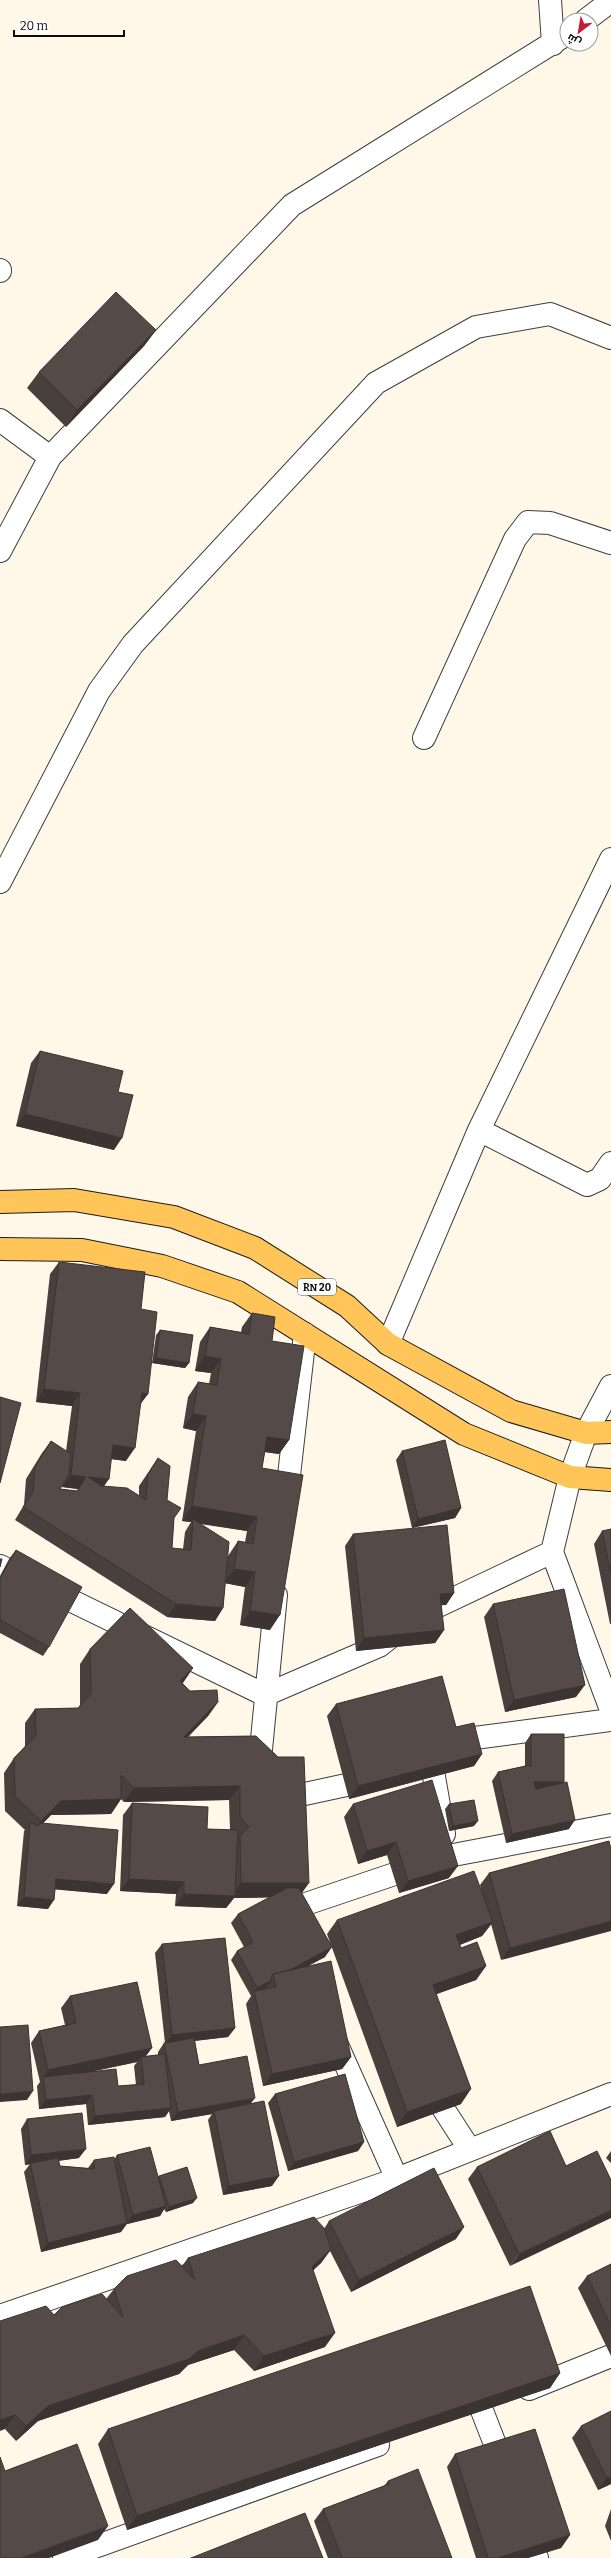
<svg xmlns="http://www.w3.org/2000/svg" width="611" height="2558" font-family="Bitter,Cairo,serif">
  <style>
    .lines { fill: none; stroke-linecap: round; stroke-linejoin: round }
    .minor-casing { stroke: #3e3e3e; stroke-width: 24 }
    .primary-casing { stroke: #1c1c1c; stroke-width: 24 }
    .minor { stroke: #fff; stroke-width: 22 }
    .primary { stroke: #ffc559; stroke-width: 22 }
    .wall { fill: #48403d; fill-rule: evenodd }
    .shaded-wall { fill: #3b3432 }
    .building { fill: #544a47; stroke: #3b3432 }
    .labels { text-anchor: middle; stroke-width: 4; stroke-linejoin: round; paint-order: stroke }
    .shield { fill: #fff; stroke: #545454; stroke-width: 1 }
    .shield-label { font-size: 10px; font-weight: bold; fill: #0b0b0b }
  </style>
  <rect width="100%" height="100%" fill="#fff8e9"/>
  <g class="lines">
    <g class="minor-casing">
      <path id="minor" d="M550 0 553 44
        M586 20 611 1
        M0 271V270
        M0 420 50 457
        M0 551 50 457 292 205 567 34
        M424 738 515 539 528 522 550 523 611 543
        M0 882 99 691 133 644 376 383 476 327 550 314 611 338
        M479 1130 587 1185 600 1179 611 1163
        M388 1344 479 1130 611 859
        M611 1386 586 1433 570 1477 552 1552 611 1710
        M286 1502 305 1334
        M0 1566 265 1695 379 1646 417 1616 552 1552
        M449 1745 459 1740 611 1720
        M430 1754 444 1834
        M259 1770 276 1595
        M277 1800 374 1779
        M279 1913 448 1856 611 1825
        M334 2038 397 2179
        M428 2085 470 2150
        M0 2316 397 2179 611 2094
        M529 2389 611 2356
        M481 2408 505 2470
        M526 2527 537 2558
        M64 2558 378 2445"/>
    </g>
    <g class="primary-casing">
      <path id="primary" d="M0 1202 74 1200 174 1217 255 1248 347 1306 388 1344 511 1411 586 1433 611 1432
        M0 1249 82 1250 162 1266 238 1292 464 1434 570 1477 611 1480"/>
    </g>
    <use href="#minor" class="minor"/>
    <use href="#primary" class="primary"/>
  </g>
  <path class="wall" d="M156 330 144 346 66 427 27 388 39 372Z
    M40 1051 118 1092 114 1150 16 1126 31 1063Z
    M59 1262 141 1309 148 1394 140 1404 126 1461 111 1459 104 1486 139 1496V1486L158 1458 167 1500 174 1518 172 1548 183 1549 185 1532 191 1522 182 1521 196 1431 183 1428 188 1397 198 1382 209 1384 211 1373 195 1371 200 1342 210 1327 241 1332 242 1327 252 1313 272 1341 289 1440 279 1454 265 1452 262 1468 270 1630 240 1625 245 1587 225 1583 223 1608 215 1621 167 1617 15 1520 24 1505 26 1479 42 1453 51 1441 66 1451 72 1406 36 1402 50 1274ZM63 1484 62 1487 78 1489 77 1491 60 1489ZM200 1524 247 1531 245 1542 238 1541 228 1556 227 1562Z
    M160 1330 189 1363 185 1368 152 1363 156 1335Z
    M402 1451 461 1508 455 1518 412 1528 396 1460Z
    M611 1529V1624H610L594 1544 602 1531Z
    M353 1534 454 1593 446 1605H441L444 1630 435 1643 356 1651 345 1546Z
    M16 1550 49 1647 43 1656 0 1633V1576L9 1559Z
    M493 1604 576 1697 505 1712 484 1617Z
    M90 1649 193 1668 182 1683 190 1691 218 1702 208 1716 187 1737 256 1736 302 1893 325 1957 308 1966 351 2057 342 2069 263 2086 246 2004 251 1996 231 1960 237 1951 244 1947 231 1923 238 1914 270 1897 234 1898 226 1908 175 1906 176 1894 120 1891 123 1815 132 1803 207 1829 230 1830 229 1800 124 1802 121 1799 111 1814 51 1815 43 1823 107 1894 55 1889 48 1909 17 1906 24 1831 25 1830 5 1811 4 1773 14 1758 25 1746V1723L35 1709 78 1708 80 1705V1664Z
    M336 1704 456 1727 482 1754 474 1766 349 1799 327 1716Z
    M531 1734 569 1829 506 1843 492 1781 498 1772 525 1766V1743Z
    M353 1804 449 1878 399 1893 387 1855 358 1864 344 1817Z
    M449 1804 474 1826 449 1831 445 1809Z
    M609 1841 501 1960 491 1924 482 1936 460 1945 461 1948 486 1966 476 1980 436 1994 461 2104 397 2127 327 1934 337 1920 483 1897 480 1885 489 1873Z
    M162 1944 235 2028 228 2037 195 2041 199 2065 251 2104 272 2186 223 2195 208 2120 212 2114 171 2121 169 2111 165 2117 88 2125 86 2104 39 2109 37 2086 40 2082 31 2043 39 2031 65 2025 61 2008 70 1996 146 2056 158 2055V2052L164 2043H165L155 1953ZM137 2062 134 2066 136 2085 118 2086 93 2071Z
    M275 2094 364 2142 358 2151 288 2171 268 2103Z
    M27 2119 79 2158 58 2161 60 2166 88 2168 94 2160H114L117 2155 158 2177 159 2176 193 2203 166 2212 164 2209 160 2216 127 2224 121 2232 41 2252 24 2172 30 2164 25 2165 21 2129Z
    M597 2151 510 2266 468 2179 477 2167 566 2166Z
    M611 2151V2163L606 2158Z
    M329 2221 456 2239 351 2292 330 2251 321 2263 313 2270 325 2347 254 2371 234 2350 188 2365 179 2374 38 2421 16 2441 5 2429 54 2315 106 2299 114 2289 182 2266 188 2258 324 2229Z
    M611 2264V2356L578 2288 587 2276Z
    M560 2373 550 2388 127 2530 98 2444 108 2429Z
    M581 2426 611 2484 598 2490 572 2438Z
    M455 2454 570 2535 561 2548 528 2558H476L447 2467Z
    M388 2481 452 2558H328L314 2521 323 2509 384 2486Z
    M611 2509V2541L605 2526Z"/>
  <path class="shaded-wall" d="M156 330 144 346 66 427 77 410Z
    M25 1114 122 1138 114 1150 16 1126Z
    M205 1356 221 1359 211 1373 195 1371Z
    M156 1358 189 1363 185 1368 152 1363Z
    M44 1389 80 1393 72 1406 36 1402Z
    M142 1393 148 1394 139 1406Z
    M193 1414 206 1416 196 1431 183 1428Z
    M267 1437 289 1440 279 1454 257 1451Z
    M113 1445 135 1448 126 1461 104 1458Z
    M71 1475 86 1477 78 1489 62 1487Z
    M88 1477 109 1479 100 1492Z
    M192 1506 257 1517 247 1531 193 1522V1519L191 1522 182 1521Z
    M461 1508 455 1518 412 1528 418 1519Z
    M234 1569 255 1572 245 1587 224 1583Z
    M454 1593 446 1605 432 1606 440 1594Z
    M176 1604 223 1608 215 1621 167 1617Z
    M250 1611 280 1615 270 1630 240 1625Z
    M444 1630 435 1643 356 1651 364 1638Z
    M193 1668 183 1683 170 1696 180 1681Z
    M585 1685 576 1697 505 1712 514 1700Z
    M218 1702 208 1716 174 1752 184 1737Z
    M482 1754 474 1766 349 1799 358 1786Z
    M534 1782H564L557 1791H528Z
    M240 1786 229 1800 124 1802 134 1788Z
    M121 1799 111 1814 51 1815 31 1836 41 1821 61 1801Z
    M575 1820 569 1829 506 1843 512 1834Z
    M478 1821 474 1826 449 1831 453 1826Z
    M396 1842 387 1855 358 1864 367 1851Z
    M458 1866 449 1878 399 1893 408 1881Z
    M56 1879 114 1884 107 1894 50 1889Z
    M129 1879 184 1882 176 1894 120 1891Z
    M241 1883H309L299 1897 234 1898 226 1908 175 1906 184 1894 232 1896Z
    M24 1897 54 1900 48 1909 17 1906Z
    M611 1921V1931L501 1960 510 1948Z
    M493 1922 482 1936 446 1950 456 1935Z
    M332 1947 325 1957 276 1983 282 1974Z
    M486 1966 476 1980 423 1999 433 1985Z
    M272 1980 265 1989 254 1992 257 1988Z
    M235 2028 228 2037 165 2044 172 2035Z
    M152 2048 143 2060 141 2057 137 2062 44 2082 43 2078 48 2070Z
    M351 2057 342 2069 263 2086 272 2074Z
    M471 2089 461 2104 397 2127 407 2112Z
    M33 2091 27 2100 0 2102V2094Z
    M92 2095 86 2104 39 2109 46 2100Z
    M255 2098 248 2107 214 2111 212 2114 171 2121 178 2112Z
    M171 2108 165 2117 88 2125 95 2116Z
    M364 2142 358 2151 288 2171 294 2162Z
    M86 2149 79 2158 25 2165 31 2155Z
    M279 2176 272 2186 223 2195 229 2186Z
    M197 2198 193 2203 166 2212 169 2207Z
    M166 2206 160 2216 127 2224 133 2215Z
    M611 2210V2218L510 2266 519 2254Z
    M127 2223 121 2232 41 2252 48 2243Z
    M464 2227 456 2239 351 2292 359 2280Z
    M331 2249 321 2263 302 2281 312 2267Z
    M335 2333 325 2347 254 2371 264 2356Z
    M244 2335 234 2350 188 2365 179 2374 38 2421 16 2441 26 2426 48 2406 198 2351Z
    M560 2373 550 2388 127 2530 137 2516Z
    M15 2415 5 2429 0 2431V2420Z
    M611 2476V2484L598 2490 607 2478Z
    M108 2526 98 2540 49 2558H21Z
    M570 2535 561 2548 528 2558H498Z"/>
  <path class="building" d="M116 292 156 330 77 410 39 372Z
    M40 1051 123 1071 118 1092 133 1095 122 1138 25 1114Z
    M59 1262 145 1272 141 1309 157 1312 148 1394 142 1393 135 1448 113 1445 109 1479 88 1477 102 1486 127 1488 146 1500 148 1474 158 1458 170 1466 167 1500 181 1508 174 1518 172 1548 191 1550 193 1519 229 1542 223 1608 176 1604 23 1507 33 1492 35 1467 51 1441 71 1454 69 1475 60 1489 77 1491 86 1477 71 1475 80 1393 44 1389Z
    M252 1313 275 1317 272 1341 304 1346 289 1440 267 1437 262 1468 303 1475 280 1615 250 1611 255 1572 234 1569 238 1541 253 1544 257 1517 192 1506 206 1416 193 1414 198 1382 217 1385 221 1359 205 1356 210 1327 249 1334Z
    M160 1330 193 1335 189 1363 156 1358Z
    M0 1397 21 1403 0 1483Z
    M445 1440 461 1508 418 1519 402 1451Z
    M447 1525 454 1593 440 1594 444 1630 364 1638 353 1534Z
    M611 1529V1574L602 1531Z
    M16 1550 82 1587 49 1647 0 1620V1578Z
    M0 1559H2L0 1567Z
    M564 1589 585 1685 514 1700 493 1604Z
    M130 1608 193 1668 180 1681 190 1691 217 1690 218 1702 184 1737 256 1736 278 1757H304L309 1883H241L240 1836 249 1827 240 1817V1786L134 1788 121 1775V1799L61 1801 41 1821 15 1796 14 1758 36 1736 35 1709 78 1708 91 1694 90 1649Z
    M442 1676 456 1727 474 1723 482 1754 358 1786 336 1704Z
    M531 1734H564V1782H534L536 1789 567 1782 575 1820 512 1834 498 1772 530 1765 531 1767Z
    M432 1780 458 1866 408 1881 396 1842 367 1851 353 1804Z
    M474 1800 478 1821 453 1826 449 1804Z
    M132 1803 208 1807 207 1829 238 1830 235 1896 184 1894V1882L129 1879Z
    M30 1822 37 1826 41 1823 118 1830 114 1884 56 1879 54 1900 24 1897Z
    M609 1841 611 1849V1921L510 1948 489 1873Z
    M474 1871 493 1922 456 1935 461 1948 477 1942 486 1966 433 1985 471 2089 407 2112 337 1920Z
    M287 1888H299L332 1947 290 1970 273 1974 271 1977 272 1980 257 1988 237 1951 253 1942 238 1914Z
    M225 1938 235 2028 172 2035 162 1944Z
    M331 1961 351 2057 272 2074 254 1991 276 1987 273 1974Z
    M137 1982 152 2048 48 2070 39 2031 76 2023 70 1996Z
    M28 2025 33 2091 0 2094V2027Z
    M194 2038 199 2065 247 2056 255 2098 178 2112 164 2043Z
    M165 2054 171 2108 95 2116 92 2095 46 2100 43 2077 116 2069 118 2086 144 2084 141 2057Z
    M345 2074 364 2142 294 2162 275 2094Z
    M264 2101 279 2176 229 2186 214 2111Z
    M82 2113 86 2149 31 2155 27 2119Z
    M550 2131 566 2166 597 2151 611 2180V2210L519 2254 477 2167Z
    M150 2147 166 2206 133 2215 117 2155Z
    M114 2157 127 2223 48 2243 30 2163 58 2158 60 2166 94 2169V2160Z
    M187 2167 197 2198 169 2207 159 2176Z
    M434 2168 464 2227 359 2280 329 2221Z
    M314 2217 324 2228 331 2249 312 2267 335 2333 264 2356 244 2335 198 2351 189 2359 48 2406 26 2426 15 2415 0 2420V2321L46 2306 54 2315 62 2307 102 2294 123 2317 114 2289 127 2276 176 2260 195 2280 188 2258Z
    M611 2264V2326L587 2276Z
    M530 2286 560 2373 137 2516 108 2429Z
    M611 2411V2476L607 2478 581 2426Z
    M535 2429 570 2535 498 2558H488L455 2454Z
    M77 2444 108 2526 21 2558H0V2457L5 2471Z
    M418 2469 452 2558H342L323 2509 389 2484 388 2481Z
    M305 2513 323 2558H191Z"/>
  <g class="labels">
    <rect class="shield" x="298" y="1279" width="38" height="16" rx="3"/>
    <g class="shield-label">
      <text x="317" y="1291">RN 20</text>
    </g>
  </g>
  <g transform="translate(579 32) rotate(211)"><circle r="19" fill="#ffffff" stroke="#9d9d9d"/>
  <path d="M0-3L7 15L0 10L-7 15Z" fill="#c41a34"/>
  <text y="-6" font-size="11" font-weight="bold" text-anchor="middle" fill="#0b0b0b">ش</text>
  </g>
  <path d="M14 30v6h110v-6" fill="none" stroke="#0b0b0b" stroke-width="2"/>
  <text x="20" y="30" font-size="12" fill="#0b0b0b" stroke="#ffffff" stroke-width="3" paint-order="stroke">20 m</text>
</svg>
